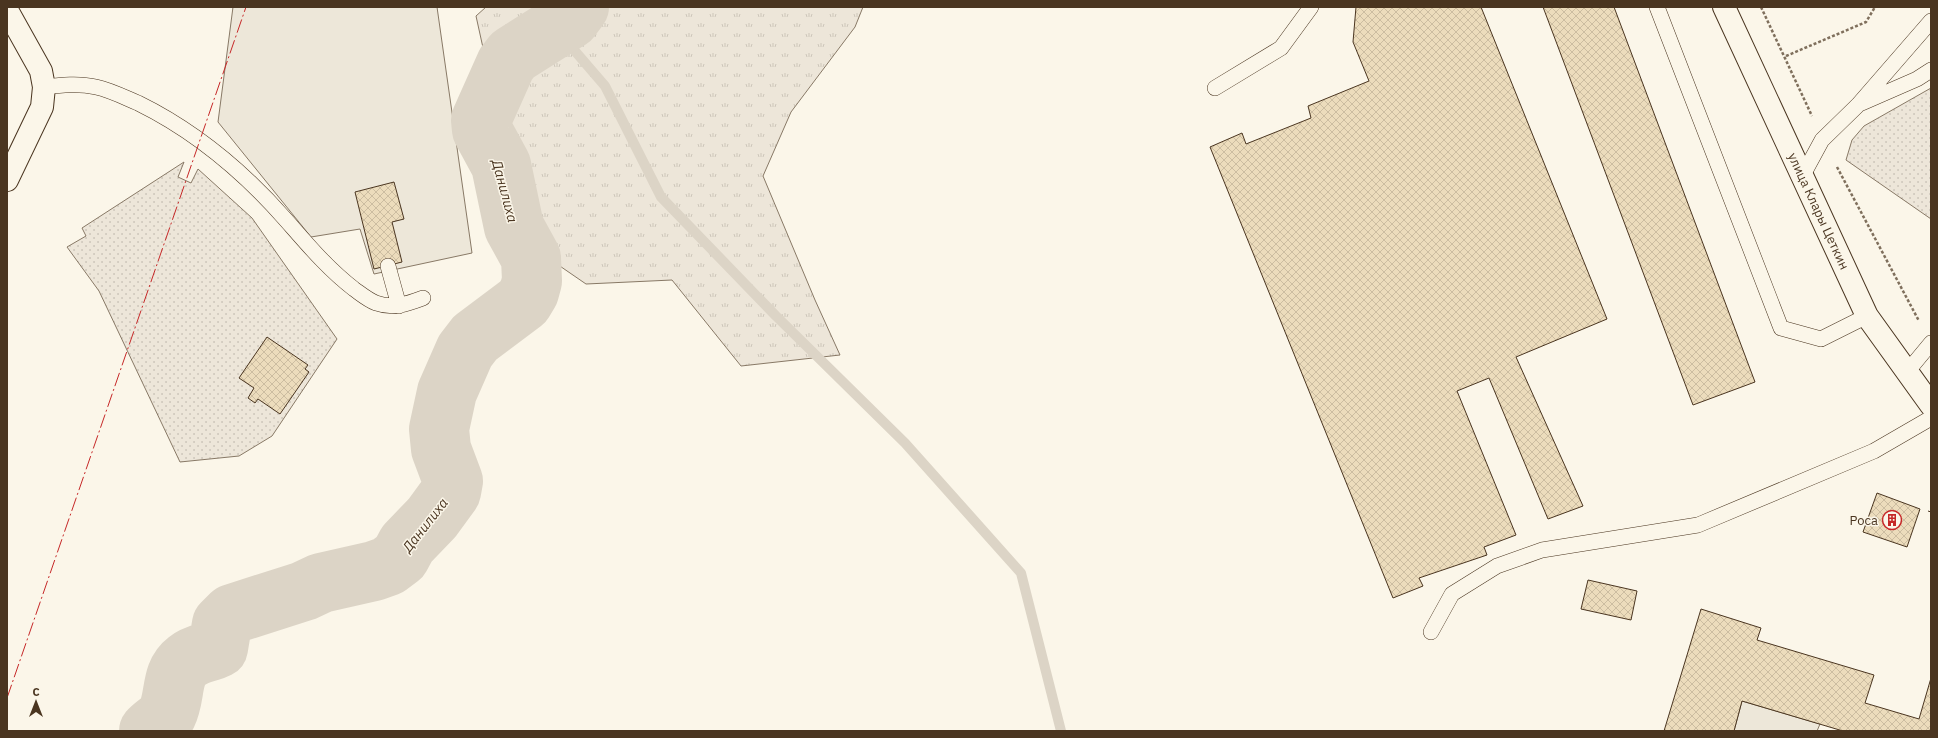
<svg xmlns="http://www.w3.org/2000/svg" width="1938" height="738" font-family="'IBM Plex Sans',sans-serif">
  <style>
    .grass { fill: url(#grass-tufts); stroke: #887966 }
    .park { fill: url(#park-dots); stroke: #887966 }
    .parking { fill: #ede7d9; stroke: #887966 }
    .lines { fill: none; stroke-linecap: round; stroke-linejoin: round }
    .stream { stroke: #dcd4c6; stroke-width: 10 }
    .river { stroke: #dcd4c6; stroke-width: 60 }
    .building { fill: url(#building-cross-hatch); stroke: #4a3520 }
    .lane-casing { stroke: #4a3520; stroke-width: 16 }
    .street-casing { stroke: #4a3520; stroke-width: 24 }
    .path { stroke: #7f6f5c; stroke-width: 2.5; stroke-dasharray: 3 2; stroke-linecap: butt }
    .lane { stroke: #fbf6e9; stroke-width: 15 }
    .street { stroke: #fbf6e9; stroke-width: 22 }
    .fence { stroke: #4a3520; stroke-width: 1; stroke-dasharray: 5 2; stroke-linecap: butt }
    .power { stroke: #c62828; stroke-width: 1; stroke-dasharray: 14 3 2 3; stroke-linecap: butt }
    .labels { text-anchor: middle; stroke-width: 3; stroke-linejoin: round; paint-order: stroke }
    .street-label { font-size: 13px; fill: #4a3520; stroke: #fbf6e9 }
    .poi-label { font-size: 13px; fill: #4a3520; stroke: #fbf6e9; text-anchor: end }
    .water-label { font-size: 14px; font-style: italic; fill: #4a3520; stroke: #fbf6e9 }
  </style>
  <defs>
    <pattern id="grass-tufts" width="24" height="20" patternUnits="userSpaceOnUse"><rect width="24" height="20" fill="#ede6d9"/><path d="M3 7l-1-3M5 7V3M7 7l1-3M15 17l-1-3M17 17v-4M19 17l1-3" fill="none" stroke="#cdc6ba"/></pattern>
    <pattern id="park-dots" width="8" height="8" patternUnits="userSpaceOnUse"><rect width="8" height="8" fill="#ede6d9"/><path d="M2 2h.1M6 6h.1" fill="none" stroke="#cdc6ba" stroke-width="1.8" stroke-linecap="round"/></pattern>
    <pattern id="building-cross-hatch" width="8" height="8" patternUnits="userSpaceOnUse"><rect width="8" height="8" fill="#ecdcbc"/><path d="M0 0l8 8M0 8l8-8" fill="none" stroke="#ccbda1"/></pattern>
  </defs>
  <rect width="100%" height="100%" fill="#fbf6e9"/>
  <path class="grass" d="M486 7H863L855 27 791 112 763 176 815 300 840 355 741 366 672 280 586 284 490 218 500 125 476 16Z"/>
  <path class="park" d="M1931 88V219L1846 160 1852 140 1864 126Z
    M184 162 178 177 191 183 198 169 252 218 337 339 272 436 239 456 180 462 99 291 67 247 86 236 82 228Z"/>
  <path class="parking" d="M233 7H437L472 253 374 274 360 229 311 237 218 122Z
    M1742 701 1820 724 1817 731H1734Z"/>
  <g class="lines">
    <path class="stream" d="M556 29 605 86 661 197 776 316 905 443 1021 573 1061 731"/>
    <path class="river" d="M149 731C154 725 163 721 167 714 176 696 170 674 187 661 197 653 208 653 218 648L222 624 232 614 304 591 321 583 374 571 388 566 400 557 407 544 432 518 451 492 453 481 441 449 439 429 447 392 465 351 475 338 523 302 529 292 532 281 531 258 514 227 501 165 482 130 481 120 506 64 513 55 570 19 579 7"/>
  </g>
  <path class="building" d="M1356 7H1481L1607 319 1516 357 1583 506 1548 519 1489 378 1457 391 1516 535 1484 547 1487 555 1419 578 1423 586 1393 598 1210 147 1242 133 1246 144 1311 118 1308 106 1369 81 1353 42Z
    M1543 7H1614L1755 382 1693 405Z
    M394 182 404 219 392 222 402 262 374 269 355 192Z
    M267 337 308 365 305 369 309 372 280 414 258 399 255 403 248 398 254 388 239 378Z
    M1877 493 1920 509 1907 547 1863 532Z
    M1588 580 1637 591 1631 620 1581 609Z
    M1701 609 1761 628 1757 640 1874 675 1865 703 1919 719 1931 678V731H1843L1742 701 1734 731H1664Z"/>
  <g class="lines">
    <g class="lane-casing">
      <path id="lane" d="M1657 7 1781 328 1821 339 1867 316
        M44 87C61 85 79 83 96 87 110 90 124 97 138 103 195 131 244 172 286 220 308 245 328 269 354 289 361 294 368 300 376 303 393 309 407 304 423 298
        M1215 88 1281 48 1311 7
        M1862 103 1917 79 1931 70
        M1803 175 1822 140 1858 105 1931 21
        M388 266 399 306
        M1907 372 1931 343
        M1431 632 1452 594 1497 566 1542 550 1698 525 1874 451 1931 418"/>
    </g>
    <g class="street-casing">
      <path id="street" d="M1724 7 1867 316 1931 405
        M7 10 41 71 44 87 42 107 7 180"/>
    </g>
    <path class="path" d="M1761 7 1812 116
      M1786 56 1866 22 1875 7
      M1837 167 1919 321"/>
    <use href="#lane" class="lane"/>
    <use href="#street" class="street"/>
    <path class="fence" d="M1928 511 1931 512"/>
    <path class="power" d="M7 698 246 7"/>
  </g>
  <defs>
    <g id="building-ring" transform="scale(1)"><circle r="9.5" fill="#fbf6e9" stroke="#c62828" stroke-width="1.5"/><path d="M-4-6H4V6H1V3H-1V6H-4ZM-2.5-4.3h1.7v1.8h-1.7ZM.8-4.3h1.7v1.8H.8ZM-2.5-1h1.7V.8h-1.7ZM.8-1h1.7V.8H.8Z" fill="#c62828"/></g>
  </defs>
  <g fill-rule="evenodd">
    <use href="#building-ring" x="1892" y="520"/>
  </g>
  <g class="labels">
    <g class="street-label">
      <text transform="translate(1819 211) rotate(65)" y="5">улица Клары Цеткин</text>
    </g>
    <g class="poi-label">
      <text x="1878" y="525">Роса</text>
    </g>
    <g class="water-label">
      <text transform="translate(505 191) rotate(75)" y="5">Данилиха</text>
      <text transform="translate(425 525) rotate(-52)" y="5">Данилиха</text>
    </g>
  </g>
  <rect width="1938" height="738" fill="none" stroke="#4a3520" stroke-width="16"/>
  <g transform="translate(36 702)" stroke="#fbf6e9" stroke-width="3" paint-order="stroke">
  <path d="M0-3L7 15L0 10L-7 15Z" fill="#4a3520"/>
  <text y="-6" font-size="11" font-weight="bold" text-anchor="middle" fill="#4a3520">С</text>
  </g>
</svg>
